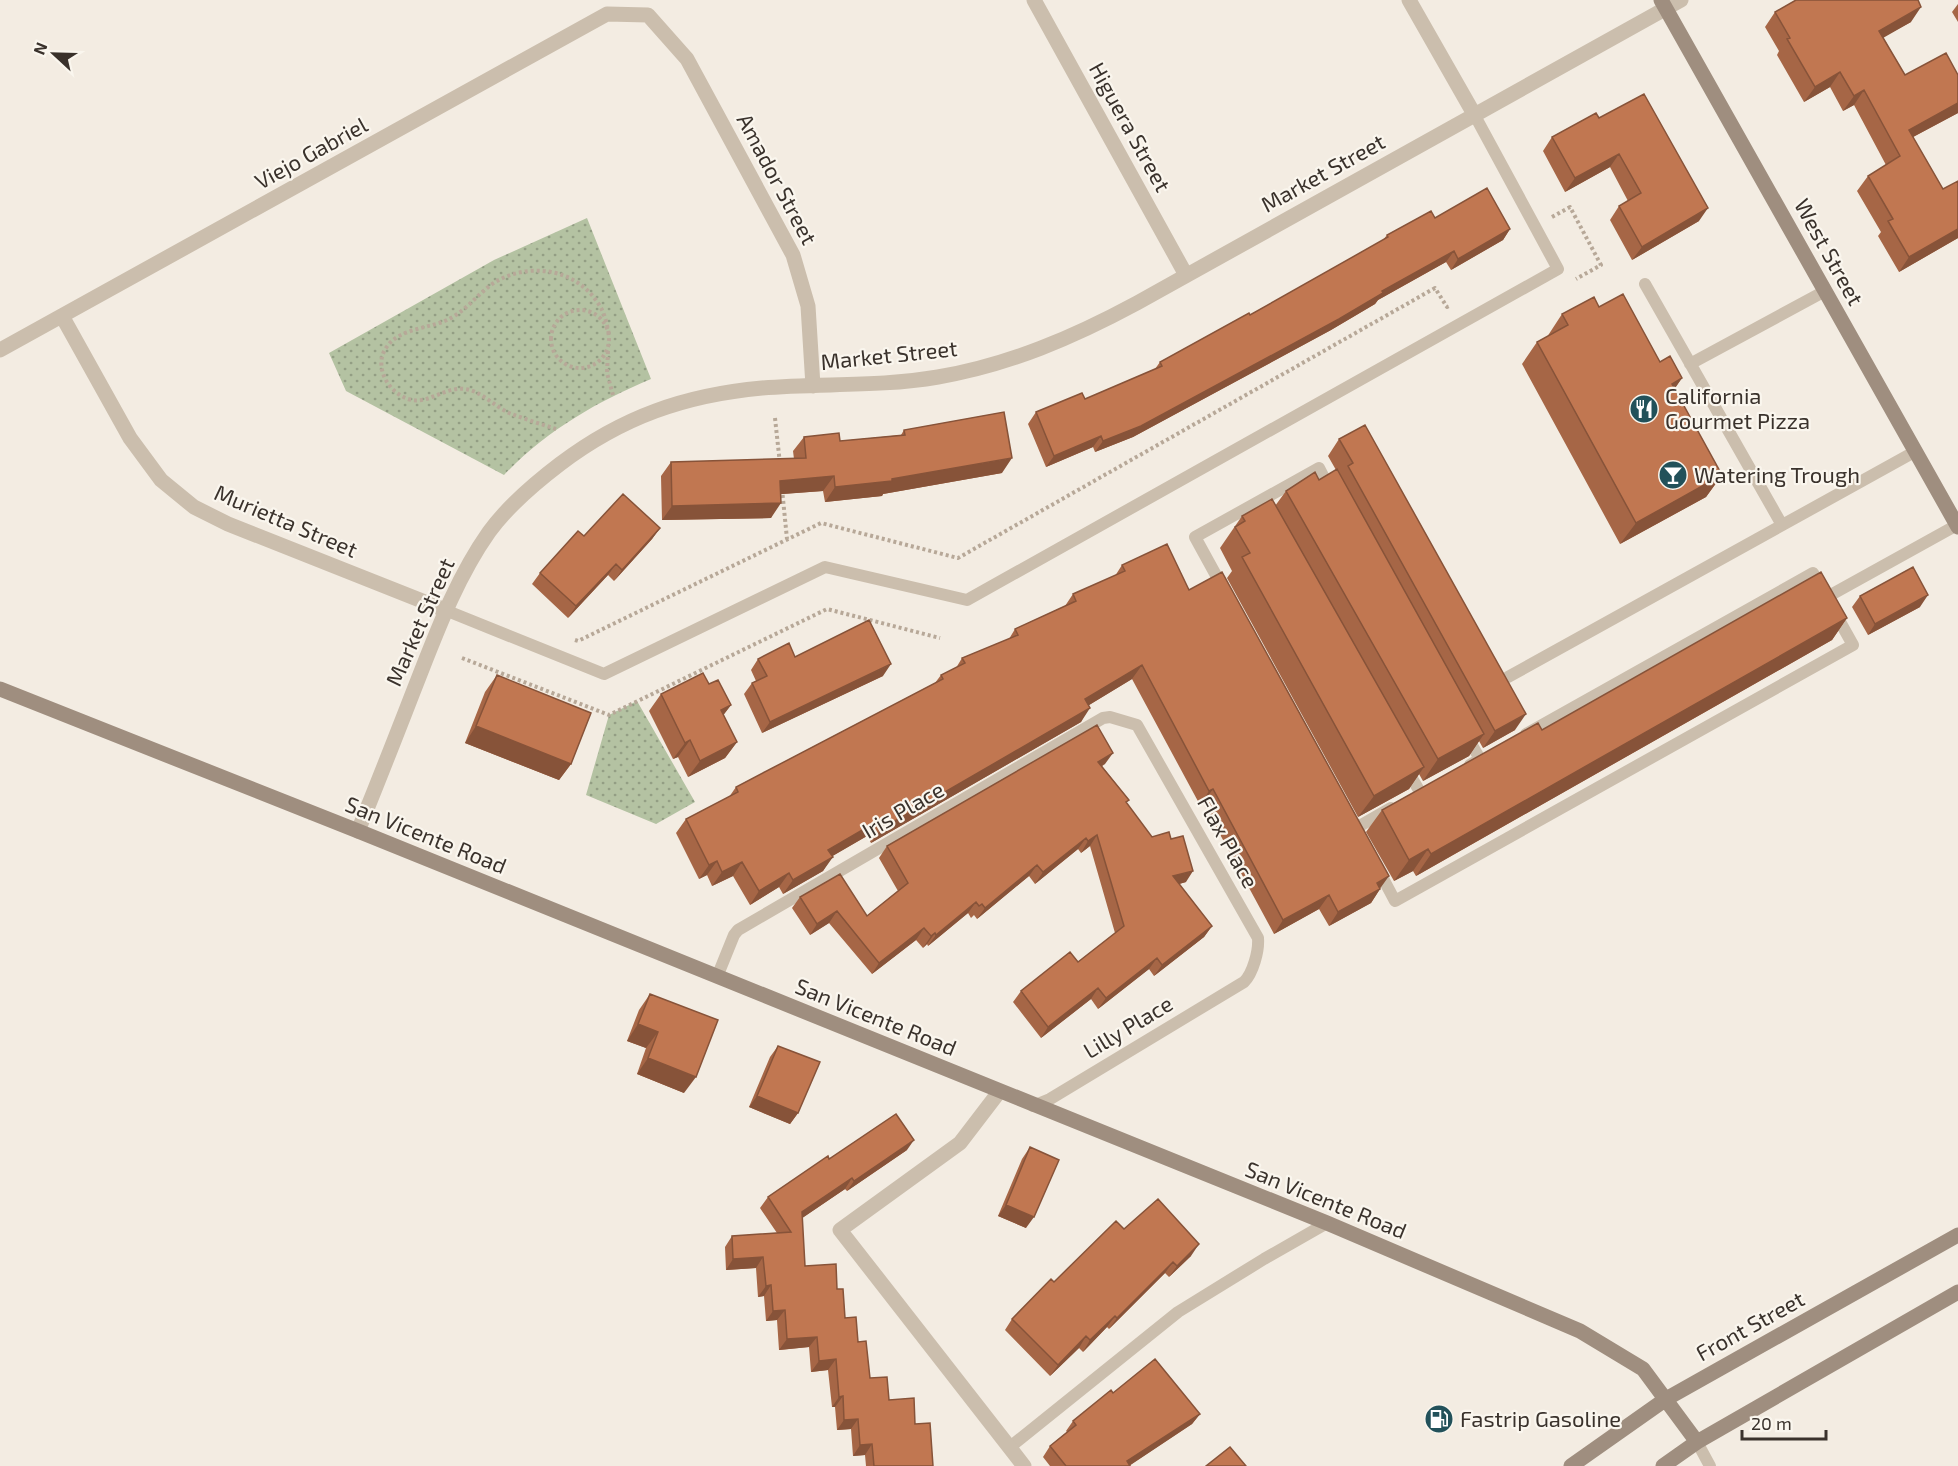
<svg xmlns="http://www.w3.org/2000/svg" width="1958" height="1466" font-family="'Exo 2',sans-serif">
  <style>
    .green { fill: url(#green-dots) }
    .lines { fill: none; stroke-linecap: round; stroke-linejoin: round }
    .path { stroke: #b7a898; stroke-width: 4; stroke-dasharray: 3 3; stroke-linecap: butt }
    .lane { stroke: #cbbead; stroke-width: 12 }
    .street { stroke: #cbbead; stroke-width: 15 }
    .secondary { stroke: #9f8e7f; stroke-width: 15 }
    .wall { fill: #a66646 }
    .shaded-wall { fill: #875339 }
    .building { fill: #c17751; stroke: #875339; stroke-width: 1.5 }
    .labels { text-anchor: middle; stroke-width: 4.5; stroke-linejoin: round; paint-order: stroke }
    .street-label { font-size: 22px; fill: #3a322c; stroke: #faf6ee }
    .poi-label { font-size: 22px; fill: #3a322c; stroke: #faf6ee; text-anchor: start }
  </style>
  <defs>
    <pattern id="green-dots" width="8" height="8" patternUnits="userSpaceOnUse" patternTransform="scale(1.5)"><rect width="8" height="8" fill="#b4c2a2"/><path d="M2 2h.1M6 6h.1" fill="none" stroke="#939e84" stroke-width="1.8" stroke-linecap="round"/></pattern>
  </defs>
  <rect width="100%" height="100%" fill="#f3ece2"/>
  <path class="green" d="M587 218 651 379C596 402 546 431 504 475L346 391 329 353 494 260Z
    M637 701 695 802 656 824 586 795 609 715Z"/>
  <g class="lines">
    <path class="path" d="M1552 217 1570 207 1601 265 1576 279
      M551 339a29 29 0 1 1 58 0a29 29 0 1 1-58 0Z
      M608 351 607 373 613 395
      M775 418 780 464
      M556 429C541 424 524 419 509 413 494 406 481 391 465 389 441 386 424 411 400 395 385 386 375 364 386 348 399 327 432 329 451 318 469 308 480 291 497 281 533 261 580 270 601 308 605 315 607 325 609 334
      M782 489 787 539
      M575 640 578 641 821 523 958 558 1435 288 1447 307 1449 306
      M462 658 609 715 827 609 940 638"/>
    <path class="lane" d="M1645 284 1782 525
      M1690 364 1825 291
      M1223 588 1195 537 1319 468 1331 491
      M1827 597 1957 525
      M445 610 604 674 825 567 967 600 1558 269 1474 114
      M1508 677 1916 451
      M1526 734 1813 573 1821 587
      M1466 735 1480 759 1470 765
      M1406 768 1420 792
      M1356 828 1391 808
      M1378 869 1395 901 1853 645 1834 611
      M717 977 734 935 738 930 1103 718 1110 717 1137 725 1258 938C1259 951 1253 973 1244 982L1050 1099 1033 1106
      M1697 1442 1710 1466
      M1010 1447 1178 1312 1264 1259 1327 1223"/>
    <path class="street" d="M1034 0 1186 275
      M1409 0 1474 114
      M62 316 130 438 161 480 194 507 228 524 445 610
      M0 350 607 14 648 15 687 59 793 255 808 306 813 386
      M358 831C379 780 399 728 419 677 439 626 458 576 489 532 508 506 535 483 560 464 622 417 685 395 762 388 820 383 880 387 938 377 1009 365 1074 337 1137 303L1681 0
      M999 1092 960 1143 840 1230 1024 1466"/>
    <path class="secondary" d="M1661 0 1958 527
      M0 689 358 831 1327 1223 1580 1331 1643 1369 1697 1442
      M1571 1466 1666 1399 1958 1235
      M1663 1466 1697 1442 1958 1292"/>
  </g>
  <path class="wall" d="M1958 4V22L1952 12Z
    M1775 12 1911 22 1883 37 1905 75 1958 113 1913 137 1958 238 1899 272 1878 236 1881 232 1857 191 1868 176 1886 165 1854 105 1843 111 1830 87 1804 102 1777 55 1779 51 1765 27Z
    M1599 118 1699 221 1632 260 1610 220 1619 206 1628 201 1610 167 1565 192 1543 151 1552 137Z
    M1435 218 1510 229 1503 240 1451 270 1446 262 1378 300 1375 304 1331 330 1133 437 1095 452 1093 447 1046 467 1028 424 1036 412 1085 399 1155 369 1160 362 1250 315 1383 240 1387 235Z
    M1599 307 1660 362 1682 378 1674 389 1722 475 1706 497 1620 544 1522 364 1537 342 1547 337 1562 314Z
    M904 430 1002 473 883 494 882 496 825 502 823 491 781 494 771 518 662 520 661 476 671 462 794 459 793 451 804 437 840 441 901 435Z
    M1339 439 1515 730 1483 748 1479 741 1469 756 1423 781 1419 774 1409 789 1358 817 1227 578 1232 571 1220 548 1242 516 1275 506 1286 491 1319 480 1336 470 1328 456Z
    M660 528 652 539 614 581 608 575 568 618 532 584 540 573 584 536Z
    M1122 565 1189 590 1380 889 1371 903 1329 926 1319 909 1274 934 1203 803 1200 805 1132 679 1089 705 1081 722 871 843 867 836 832 856 823 871 783 894 779 887 750 905 733 876 712 886 707 875 699 879 676 833 686 819 729 797 736 787 935 683 941 675 956 668 962 658 1009 639 1015 629 1065 606 1073 594 1115 576Z
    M1860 596 1920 607 1868 635 1852 607Z
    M1847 618 1832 640 1416 876 1413 871 1394 881 1366 832 1382 810 1542 730Z
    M795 657 883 676 762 733 744 694 752 683 756 681 751 670 758 659Z
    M497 675 571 764 559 780 465 743 485 692Z
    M709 684 731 705 723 715 737 742 725 758 688 777 678 757 673 759 649 711 661 694Z
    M1105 764 1102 766 1129 800 1126 803 1186 882 1179 884 1212 926 1204 937 1154 976 1149 969 1098 1009 1091 999 1041 1038 1013 1002 1021 991 1078 962 1115 933 1090 846 1081 853 1078 849 1035 884 1029 876 977 919 974 915 971 918 968 913 928 946 927 944 923 948 916 940 872 974 829 923 810 935 792 908 800 897 867 916 898 891 879 858 887 846Z
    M650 994 684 1093 637 1074 646 1048 627 1041 639 1010Z
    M778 1046 798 1113 790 1124 749 1107 770 1057Z
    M1030 1147 1026 1228 998 1216 1022 1159Z
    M907 1150 847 1191 845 1189 802 1218 805 1266 837 1289 845 1318 858 1342 870 1378 889 1400 915 1424 933 1466H866L865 1455 853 1456 851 1429 837 1430 835 1407H832L828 1370 811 1372 809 1347 779 1350 777 1320 766 1321 764 1296 758 1297 756 1268 726 1270 725 1247 732 1236 777 1233 760 1208 768 1197 829 1159Z
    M1124 1229 1191 1256 1169 1277 1165 1273 1109 1329 1107 1327 1083 1352 1079 1348 1050 1376 1005 1330 1012 1319 1054 1282Z
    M1113 1393 1200 1414 1192 1424 1130 1465 1131 1466H1050L1043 1457 1050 1446 1067 1432 1066 1431 1073 1421Z"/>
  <path class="shaded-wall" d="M1921 7 1911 22 1869 46 1879 31Z
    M1840 72 1830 87 1804 102 1815 87Z
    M1864 90 1854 105 1843 111 1854 96Z
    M1958 103V113L1898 145 1909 130Z
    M1619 154 1610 167 1565 192 1575 178Z
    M1708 208 1699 221 1632 260 1642 247Z
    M1510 229 1503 240 1451 270 1458 259Z
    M1958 229V238L1899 272 1909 257Z
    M1454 251 1446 262 1378 300 1375 304 1331 330 1133 437 1095 452 1103 441Z
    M1682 378 1667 400 1672 384Z
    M1101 436 1093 447 1046 467 1054 456Z
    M1012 458 1002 473 883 494 882 496 825 502 835 487 892 479Z
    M1722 475 1706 497 1620 544 1636 523Z
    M834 476 823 491 770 495 780 481Z
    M781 503 771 518 662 520 672 506Z
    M660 528 652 539 614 581 622 570Z
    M616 564 608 575 568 618 576 606Z
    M1928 595 1920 607 1868 635 1875 624Z
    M1847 618 1832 640 1416 876 1431 854Z
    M891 664 883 676 762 733 770 722Z
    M1142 665 1132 679 1076 713 1085 699Z
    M731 705 719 721 721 710Z
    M1090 708 1081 722 871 843 881 829Z
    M1526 714 1515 730 1483 748 1495 731Z
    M476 726 571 764 559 780 465 743Z
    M1484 734 1469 756 1423 781 1438 759Z
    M690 740 678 757 673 759 685 743Z
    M737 742 725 758 688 777 700 761Z
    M1113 753 1105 764 1090 773 1098 762Z
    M1424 767 1409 789 1358 817 1374 796Z
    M1213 789 1203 803 1200 805 1209 791Z
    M876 822 867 836 819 864 828 850Z
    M1097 835 1090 846 1081 853 1088 841Z
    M1086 838 1078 849 1035 884 1043 872Z
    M1428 849 1413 871 1394 881 1409 860Z
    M833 857 823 871 783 894 793 880Z
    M717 861 707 875 699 879 709 865Z
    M742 862 733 876 712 886 722 872Z
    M1037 865 1029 876 977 919 985 908Z
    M1193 871 1186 882 1165 888 1173 876Z
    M789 873 779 887 750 905 759 891Z
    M1389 876 1379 890 1377 883Z
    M1380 889 1371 903 1329 926 1338 912Z
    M1329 895 1319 909 1274 934 1283 920Z
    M976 902 968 913 928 946 936 935Z
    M837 911 829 923 810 935 817 924Z
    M1212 926 1204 937 1154 976 1162 965Z
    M924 928 916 940 872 974 879 963Z
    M935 933 927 944 923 948 931 936Z
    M1157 958 1149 969 1098 1009 1106 998Z
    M1098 988 1091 999 1041 1038 1048 1027Z
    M638 1024 658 1032 646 1048 627 1041Z
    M648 1058 696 1077 684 1093 637 1074Z
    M757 1096 798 1113 790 1124 749 1107Z
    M914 1140 907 1150 847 1191 854 1181Z
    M852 1178 845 1189 795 1223 802 1212Z
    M1006 1205 1034 1217 1026 1228 998 1216Z
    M1199 1244 1191 1256 1169 1277 1177 1266Z
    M763 1257 756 1268 726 1270 733 1259Z
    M1173 1262 1165 1273 1109 1329 1117 1318Z
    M771 1285 764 1296 758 1297 766 1286Z
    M785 1310 777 1320 766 1321 773 1311Z
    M1115 1316 1107 1327 1083 1352 1090 1340Z
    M1086 1336 1079 1348 1050 1376 1058 1365Z
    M817 1337 809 1347 779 1350 787 1339Z
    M836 1359 828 1370 811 1372 819 1361Z
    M843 1396 835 1407H832L839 1397Z
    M1200 1414 1192 1424 1129 1466 1127 1461Z
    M858 1419 851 1429 837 1430 844 1420Z
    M872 1444 865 1455 853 1456 860 1445Z"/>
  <path class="building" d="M1796 0H1918L1921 7 1879 31 1905 75 1946 53 1958 75V103L1909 130 1943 189 1958 181V229L1909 257 1888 221 1893 219 1868 176 1900 156 1864 90 1854 96 1840 72 1815 87 1787 39 1790 38 1775 12Z
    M1644 94 1708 208 1642 247 1619 206 1641 193 1619 154 1575 178 1552 137 1596 113 1599 118Z
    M1487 188 1510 229 1458 259 1454 251 1382 291 1383 293 1339 319 1141 426 1103 441 1101 436 1054 456 1036 412 1082 393 1085 399 1162 366 1160 362 1249 313 1250 315 1388 237 1387 235 1431 211 1435 218Z
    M1623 294 1660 362 1670 356 1682 378 1672 384 1722 475 1636 523 1537 342 1568 325 1562 314 1594 297 1599 307Z
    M1004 412 1012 458 892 479V481L835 487 834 476 780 481 781 503 672 506 671 462 806 458 804 437 839 433 840 441 905 435 904 430Z
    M1365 425 1526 714 1495 731 1348 466 1353 463 1339 439Z
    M1337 469 1484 734 1438 759 1286 491 1315 472 1319 480Z
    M623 494 660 528 622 570 616 564 576 606 540 573 578 531 584 536Z
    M1272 499 1424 767 1374 796 1242 557 1250 553 1235 527 1245 521 1242 516Z
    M1167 544 1189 590 1222 572 1389 876 1377 883 1380 889 1338 912 1329 895 1283 920 1213 789 1209 791 1142 665 1085 699 1090 708 881 829 876 822 828 850 833 857 793 880 789 873 759 891 742 862 722 872 717 861 709 865 686 819 738 792 736 787 943 679 941 675 965 663 962 658 1018 635 1015 629 1076 601 1073 594 1125 571 1122 565Z
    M1913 567 1928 595 1875 624 1860 596Z
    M1821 572 1847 618 1431 854 1428 849 1409 860 1382 810 1538 723 1542 730Z
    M869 620 891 664 770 722 752 683 767 676 758 659 789 643 795 657Z
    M703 673 709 684 718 680 731 705 721 710 737 742 700 761 690 740 685 743 661 694Z
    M497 675 591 713 571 764 476 726Z
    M1097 725 1113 753 1098 762 1129 800 1126 802 1152 837 1169 832 1171 839 1183 836 1193 871 1173 876 1212 926 1162 965 1157 958 1106 998 1098 988 1048 1027 1021 991 1070 952 1078 962 1124 926 1097 835 1088 841 1086 838 1043 872 1037 865 985 908 982 904 979 906 976 902 936 935 935 933 931 936 924 928 879 963 837 911 817 924 800 897 840 874 867 916 908 883 887 846Z
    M650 994 718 1020 696 1077 648 1058 658 1032 638 1024Z
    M778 1046 820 1062 798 1113 757 1096Z
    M896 1114 914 1140 854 1181 852 1178 802 1212 805 1266 836 1264 837 1289H843L845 1318 856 1317 858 1342 866 1341 870 1378 887 1377 889 1400 914 1398 915 1424 930 1423 933 1466H874L872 1444 860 1445 858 1419 844 1420 843 1396 839 1397 836 1359 819 1361 817 1337 787 1339 785 1310 773 1311 771 1285 766 1286 763 1257 733 1259 732 1236 791 1232 768 1197 828 1156 829 1159Z
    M1030 1147 1059 1160 1034 1217 1006 1205Z
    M1158 1199 1199 1244 1177 1266 1173 1262 1117 1318 1115 1316 1090 1340 1086 1336 1058 1365 1012 1319 1051 1279 1054 1282 1116 1221 1124 1229Z
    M1155 1359 1200 1414 1127 1461 1130 1466H1066L1050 1446 1076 1425 1073 1421 1111 1390 1113 1393Z
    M1230 1447 1246 1466H1206Z"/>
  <defs>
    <g id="restaurant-disc" transform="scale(1.5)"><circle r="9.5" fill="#22515a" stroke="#faf6ee"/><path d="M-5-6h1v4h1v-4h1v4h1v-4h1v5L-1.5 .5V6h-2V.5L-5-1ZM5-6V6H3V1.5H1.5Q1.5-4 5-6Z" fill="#fff"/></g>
    <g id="bar-disc" transform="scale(1.5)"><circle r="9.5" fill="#22515a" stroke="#faf6ee"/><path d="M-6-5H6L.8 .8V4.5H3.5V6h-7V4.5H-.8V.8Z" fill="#fff"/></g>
    <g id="fuel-disc" transform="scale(1.5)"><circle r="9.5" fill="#22515a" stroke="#faf6ee"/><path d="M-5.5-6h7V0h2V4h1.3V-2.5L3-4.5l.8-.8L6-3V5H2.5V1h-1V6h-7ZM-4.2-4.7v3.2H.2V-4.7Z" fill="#fff"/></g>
  </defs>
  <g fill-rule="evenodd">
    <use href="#restaurant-disc" x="1644" y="409"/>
    <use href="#bar-disc" x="1673" y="475"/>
    <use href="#fuel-disc" x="1439" y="1419"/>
  </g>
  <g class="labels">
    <g class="street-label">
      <text transform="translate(1130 127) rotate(61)" y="8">Higuera Street</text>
      <text transform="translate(311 153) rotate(-29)" y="8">Viejo Gabriel</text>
      <text transform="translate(1323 173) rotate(-29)" y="8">Market Street</text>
      <text transform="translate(777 179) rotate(62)" y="8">Amador Street</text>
      <text transform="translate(1829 252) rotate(61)" y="8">West Street</text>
      <text transform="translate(889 355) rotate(-6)" y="8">Market Street</text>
      <text transform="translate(286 521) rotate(23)" y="8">Murietta Street</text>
      <text transform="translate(420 622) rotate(-66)" y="8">Market Street</text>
      <text transform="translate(903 810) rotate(-30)" y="8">Iris Place</text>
      <text transform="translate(426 835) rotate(22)" y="8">San Vicente Road</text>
      <text transform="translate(1228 842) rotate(61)" y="8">Flax Place</text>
      <text transform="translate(876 1017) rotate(22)" y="8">San Vicente Road</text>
      <text transform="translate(1128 1027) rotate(-31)" y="8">Lilly Place</text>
      <text transform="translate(1326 1200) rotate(22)" y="8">San Vicente Road</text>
      <text transform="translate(1750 1326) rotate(-29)" y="8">Front Street</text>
    </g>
    <g class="poi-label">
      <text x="1665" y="404">California<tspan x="1665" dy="25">Gourmet Pizza</tspan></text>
      <text x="1694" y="483">Watering Trough</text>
      <text x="1460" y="1427">Fastrip Gasoline</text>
    </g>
  </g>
  <g transform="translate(54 54) rotate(292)" stroke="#faf6ee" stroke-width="4.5" paint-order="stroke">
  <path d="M0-4.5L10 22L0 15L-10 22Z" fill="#3a322c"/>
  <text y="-9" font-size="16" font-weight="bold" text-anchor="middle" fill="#3a322c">N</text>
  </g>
  <path d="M1742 1430v9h84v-9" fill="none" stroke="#3a322c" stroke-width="3"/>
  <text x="1751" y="1430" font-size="18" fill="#3a322c" stroke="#faf6ee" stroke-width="4.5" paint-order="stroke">20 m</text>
</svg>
